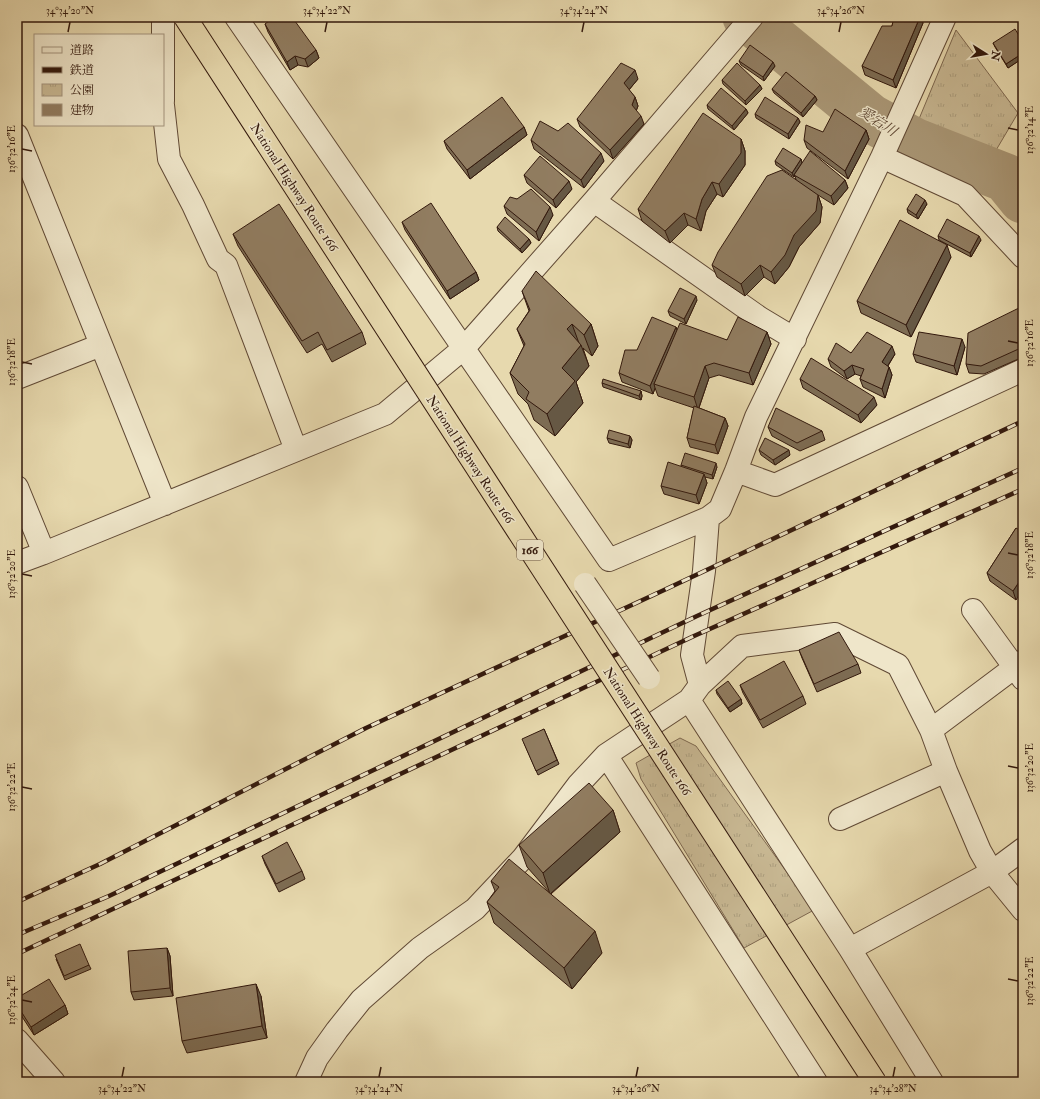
<svg xmlns="http://www.w3.org/2000/svg" width="1040" height="1099" font-family="'IM FELL Double Pica','Noto Serif JP',serif">
  <style>
    .park { fill: url(#park-tufts); stroke: #7e6850 }
    .lines { fill: none; stroke-linecap: round; stroke-linejoin: round }
    .river { stroke: #aa9877; stroke-width: 49 }
    .minor-casing { stroke: #604935; stroke-width: 24 }
    .minor { stroke: #efe6ca; stroke-width: 22 }
    .rail-casing { stroke: #33190d; stroke-width: 4.5 }
    .rail { stroke: #efe6ca; stroke-width: 3; stroke-dasharray: 9; stroke-linecap: butt }
    .minor-bridge-casing { stroke: #604935; stroke-width: 24; stroke-linecap: butt }
    .highway-bridge-casing { stroke: #33190d; stroke-width: 24; stroke-linecap: butt }
    .minor-bridge { stroke: #efe6ca; stroke-width: 22 }
    .highway-bridge { stroke: #e7d9ae; stroke-width: 22 }
    .wall { fill: #7d6c53; stroke: #33190d }
    .shaded-wall { fill: #665844; stroke: #33190d }
    .building { fill: #917d61; stroke: #33190d }
    .ticks { fill: none; stroke: #33190d; stroke-width: 1.5 }
    .labels { text-anchor: middle; stroke-width: 3; stroke-linejoin: round; paint-order: stroke }
    .shield { fill: #efe6ca; stroke: #6b5646; stroke-width: 1 }
    .shield-label { font-size: 12px; font-weight: bold; fill: #33190d }
    .street-label { font-size: 13px; fill: #33190d; stroke: #efe6ca }
    .water-label { font-size: 14px; font-style: italic; fill: #5d4532; stroke: #efe6ca }
    .neatline { fill: none; stroke: #33190d; stroke-width: 1.5 }
    .ticks-label { font-size: 10px; text-anchor: middle; fill: #33190d }
  </style>
  <defs>
    <pattern id="park-tufts" width="24" height="20" patternUnits="userSpaceOnUse"><rect width="24" height="20" fill="#c8b893"/><path d="M3 7l-1-3M5 7V3M7 7l1-3M15 17l-1-3M17 17v-4M19 17l1-3" fill="none" stroke="#ac9e7e"/></pattern>
  </defs>
  <rect width="100%" height="100%" fill="#e7d9ae"/>
  <filter id="stains"><feTurbulence type="fractalNoise" baseFrequency=".005" numOctaves="4"/><feColorMatrix values="0 0 0 0 .2 0 0 0 0 .09 0 0 0 0 .02 0 0 0 .5 -.17"/></filter>
  <radialGradient id="worn" r=".72"><stop offset=".6" stop-color="#630" stop-opacity="0"/><stop offset="1" stop-color="#630" stop-opacity=".3"/></radialGradient>
  <path class="park" d="M956 30 1018 113 992 157 976 150 919 119Z
    M680 738 696 746 814 910 744 948 641 779 636 763Z"/>
  <g class="lines">
    <path class="river" d="M747 17 870 118 914 142 1006 178 1023 199"/>
    <g class="minor-casing">
      <path id="minor" d="M163 17V101
        M236 17 609 560 708 518
        M163 105 169 159 193 205 218 259 226 265 296 450
        M17 135 165 504
        M882 157 965 195 1023 257
        M594 201 760 318 795 339
        M17 378 101 345
        M736 471 775 485 1023 370
        M17 487 44 553
        M17 563 44 553 385 414 464 348 594 201 752 17
        M973 610 1023 679
        M700 685 692 655 704 571 708 518 720 509 736 471 756 417 882 157 945 17
        M931 730 1023 661
        M606 755 689 700
        M840 819 946 771
        M850 949 992 872 1023 849
        M17 1040 54 1082
        M306 1082 317 1058 337 1030 361 1000 420 948 475 909 523 858 578 785 606 755 816 1082
        M932 1082 850 949 689 700 700 685 742 646 835 634 898 665 931 730 946 771 980 851 992 872 1023 910"/>
    </g>
    <use href="#minor" class="minor"/>
    <g class="rail-casing">
      <path id="rail" d="M17 902 100 864 366 728 662 591 1023 421
        M17 935 109 896 697 616 1023 468
        M17 954 694 636 1023 489"/>
    </g>
    <use href="#rail" class="rail"/>
    <g class="minor-bridge-casing">
      <path id="minor-bridge" d="M585 584 649 678"/>
    </g>
    <g class="highway-bridge-casing">
      <path id="highway-bridge" d="M185 17 875 1082"/>
    </g>
    <use href="#minor-bridge" class="minor-bridge"/>
    <use href="#highway-bridge" class="highway-bridge"/>
  </g>
  <path class="wall" d="M894 17H921L923 23 896 88 865 75 862 66 892 26Z
    M265 24 316 50 319 58 308 67 298 65 290 70 268 32Z
    M1023 42V58L1008 68 995 47 993 43Z
    M739 61 775 66 764 81 741 65Z
    M638 79 629 90 635 97 638 106 636 111 644 124 613 159 580 127 577 119Z
    M722 80 760 85 762 89 746 105 723 84Z
    M772 89 815 96 817 100 803 117 774 93Z
    M707 105 746 109 748 113 734 130 708 109Z
    M755 114 798 118 800 122 789 139 756 118Z
    M524 127 527 135 470 179 447 149 444 141Z
    M866 130 869 139 848 179 807 148 804 140Z
    M741 139 745 151V165L723 197 717 194 706 211 701 231 688 225 670 243 642 221 638 209Z
    M531 140 604 161 584 188 534 149Z
    M801 159 802 163 845 180 848 188 834 205 818 195 822 207 820 223 799 247 789 267 775 284 764 277 745 296 717 277 712 265 796 180 795 176 794 177 776 165 775 161Z
    M524 175 572 189 556 208 527 183Z
    M517 199 553 215 539 241 507 214 504 206Z
    M927 204 918 219 908 213 907 209Z
    M402 222 476 272 479 280 450 299 405 230Z
    M497 227 529 239 531 243 522 253 498 231Z
    M233 234 362 332 366 344 332 362 322 344 307 353 238 246Z
    M938 236 981 240 971 257 939 240Z
    M951 257 911 337 861 313 857 301Z
    M522 291 591 324 598 346 592 356 583 348 589 366 576 382 583 403 555 436 534 420 528 404 518 394 510 373 524 346 517 329 529 311Z
    M697 300 686 324 670 316 668 311Z
    M1023 306V357L984 374 969 373 966 364Z
    M676 327 677 330 727 340 767 332 771 344 753 385 719 375 709 378 699 408 725 418 728 426 718 454 690 447 687 438 694 408 658 396 655 388 653 394 622 382 619 373 637 350Z
    M965 347 957 375 916 362 913 354Z
    M851 353 895 354 888 366 889 367 892 375 885 398 863 387 860 379 861 376 855 374 847 379 831 367 828 359Z
    M800 379 877 405 861 423 803 388Z
    M602 383 641 391 642 396 641 400 603 387Z
    M768 427 822 431 825 440 800 451 772 436Z
    M630 436 632 440 630 448 609 443 607 438Z
    M759 450 790 455 775 465 761 455Z
    M681 465 717 467 713 479 705 477 707 483 699 504 664 494 661 486 681 467Z
    M1016 528V600L990 581 987 573Z
    M799 650 858 664 861 673 817 692 802 658Z
    M740 685 803 696 806 704 763 728 743 693Z
    M716 690 741 699 742 704 730 712 717 694Z
    M544 729 559 764 538 775 524 743Z
    M613 810 620 832 551 894 602 953 572 989 494 923 487 902 495 891 491 881 550 893 527 867 519 845Z
    M262 856 302 871 305 879 279 892 265 864Z
    M167 948 170 956 173 996 134 1000 131 992Z
    M56 959 89 965 91 969 65 980Z
    M261 996 267 1038 187 1053 182 1041Z
    M17 998 65 1005 68 1014 34 1035 17 1009Z"/>
  <path class="shaded-wall" d="M920 17H921L923 23 896 88 893 80Z
    M316 50 319 58 308 67 305 59Z
    M1023 53V58L1008 68 1006 64Z
    M295 56 298 65 290 70 287 62Z
    M773 62 775 66 764 81 763 77Z
    M635 70 638 79 627 92 624 83Z
    M760 85 762 89 746 105 745 101Z
    M815 96 817 100 803 117 801 113Z
    M635 97 638 106 635 114 632 105Z
    M746 109 748 113 734 130 732 126Z
    M641 116 644 124 613 159 610 150Z
    M798 118 800 122 789 139 788 134Z
    M524 127 527 135 470 179 467 170Z
    M866 130 869 139 848 179 845 171Z
    M741 139 745 151V165L723 197 719 184Z
    M601 153 604 161 584 188 581 180Z
    M801 159 802 163 794 175 795 176 794 177 792 173Z
    M845 180 848 188 834 205 831 196Z
    M569 181 572 189 556 208 553 200Z
    M712 182 717 194 706 211 701 231 696 219 702 199Z
    M818 195 822 207 820 223 799 247 789 267 775 284 771 272 794 235Z
    M925 200 927 204 918 219 916 215Z
    M550 207 553 215 539 241 536 232Z
    M684 213 688 225 670 243 665 231Z
    M979 236 981 240 971 257 970 253Z
    M529 239 531 243 522 253 520 249Z
    M947 245 951 257 911 337 906 325Z
    M760 265 764 277 745 296 741 284Z
    M476 272 479 280 450 299 447 291Z
    M696 296 697 300 686 324 684 319Z
    M572 324 580 346 567 329Z
    M591 324 598 346 592 356 584 335Z
    M676 327 679 336 654 384 655 388 653 394 650 386Z
    M767 332 771 344 753 385 749 373Z
    M962 339 965 347 957 375 954 366Z
    M581 345 589 366 576 382 583 403 555 436 547 414 562 368Z
    M892 346 895 354 885 370 882 362Z
    M852 365 855 374 847 379 844 371Z
    M705 366 709 378 698 410 694 397Z
    M889 367 892 375 885 398 882 389Z
    M641 391 642 396 641 400 639 396Z
    M874 397 877 405 861 423 858 415Z
    M725 418 728 426 718 454 715 445Z
    M630 436 632 440 630 448 628 444Z
    M789 450 790 455 775 465 773 460Z
    M716 463 717 467 713 479 712 475Z
    M704 474 707 483 699 504 696 495Z
    M1023 576V589L1016 600 1013 591Z
    M741 699 742 704 730 712 728 708Z
    M613 810 620 832 550 894 543 873Z
    M595 931 602 953 572 989 564 968Z
    M167 948 170 956 173 996 170 988Z
    M256 984 261 996 267 1038 262 1026Z
    M65 1005 68 1014 34 1035 31 1027Z"/>
  <path class="building" d="M274 17H292L316 50 305 59 295 56 287 62 265 24Z
    M894 17H920L893 80 862 66 882 26H892Z
    M1015 29 1023 42V53L1006 64 993 43Z
    M750 45 773 62 763 77 739 61Z
    M621 63 635 70 624 83 635 97 632 105 641 116 610 150 577 119Z
    M737 63 760 85 745 101 722 80Z
    M786 72 815 96 801 113 772 89Z
    M721 88 746 109 732 126 707 105Z
    M502 97 524 127 467 170 444 141Z
    M765 97 798 118 788 134 755 114Z
    M835 109 866 130 845 171 804 140 806 125 823 132Z
    M703 113 741 139V153L719 184 712 182 702 199 696 219 684 213 665 231 638 209Z
    M540 121 558 131 568 123 601 153 581 180 531 140Z
    M783 148 801 159 792 173 775 161Z
    M810 151 845 180 831 196 794 175Z
    M540 156 569 181 553 200 524 175Z
    M782 170 818 195 816 211 794 235 785 255 771 272 760 265 741 284 712 265 718 252 767 176Z
    M531 189 550 207 536 232 504 206 510 197 517 199Z
    M916 194 925 200 916 215 907 209Z
    M431 203 476 272 447 291 402 222Z
    M279 204 362 332 327 350 318 332 302 341 233 234Z
    M505 217 529 239 520 249 497 227Z
    M947 219 979 236 970 253 938 236Z
    M900 220 947 245 906 325 857 301Z
    M536 271 591 324 584 335 572 324 567 329 581 345 562 368 575 381 547 414 526 399 529 392 510 373 525 344 517 329 530 310 522 291Z
    M680 288 696 296 684 319 668 311Z
    M1023 306V347L981 366 966 364 968 333Z
    M652 317 676 327 650 386 619 373 625 350H637Z
    M738 317 767 332 749 373 714 363 705 366 694 397 654 384 680 323 727 340Z
    M867 332 892 346 882 362 889 367 882 389 860 379 864 369 852 365 844 371 828 359 836 343 851 353Z
    M919 332 962 339 954 366 913 354Z
    M811 358 874 397 858 415 800 379Z
    M603 379 641 391 639 396 602 383Z
    M694 406 725 418 715 445 687 438Z
    M776 408 822 431 797 443 768 427Z
    M609 430 630 436 628 444 607 438Z
    M765 438 789 450 773 460 759 450Z
    M685 453 716 463 712 475 681 465Z
    M668 462 704 474 696 495 661 486Z
    M1016 528 1023 532V576L1013 591 987 573Z
    M839 632 858 664 814 684 799 650Z
    M784 661 803 696 760 720 740 685Z
    M728 681 741 699 728 708 716 690Z
    M544 729 557 760 536 771 522 739Z
    M589 783 613 810 543 873 519 845Z
    M287 842 302 871 276 884 262 856Z
    M509 859 595 931 564 968 487 902 499 887 491 881Z
    M80 944 89 965 64 976 55 955Z
    M167 948 170 988 131 992 128 951Z
    M49 979 65 1005 31 1027 17 1005V998Z
    M256 984 262 1026 182 1041 176 998Z"/>
  <path class="ticks" d="M68 32 70 22M325 32 327 22M582 32 584 22M839 32 841 22M1008 128 1018 130M22 149 32 151M1008 341 1018 343M22 362 32 364M1008 553 1018 555M22 574 32 576M1008 766 1018 768M22 787 32 789M1008 979 1018 981M22 1000 32 1002M122 1077 124 1067M379 1077 381 1067M636 1077 638 1067M893 1077 895 1067"/>
  <g class="labels">
    <rect class="shield" x="517" y="540" width="26" height="20" rx="3"/>
    <g class="shield-label">
      <text x="530" y="554">166</text>
    </g>
    <g class="street-label">
      <text transform="translate(295 187) rotate(57)" y="5">National Highway Route 166</text>
      <text transform="translate(471 459) rotate(57)" y="5">National Highway Route 166</text>
      <text transform="translate(648 731) rotate(57)" y="5">National Highway Route 166</text>
    </g>
    <g class="water-label">
      <text transform="translate(878 121) rotate(33)" y="5">愛宕川</text>
    </g>
  </g>
  <rect width="1040" height="1099" fill="none" stroke="#e7d9ae" stroke-width="44"/>
  <rect x="34" y="34" width="130" height="92" fill="#efe6ca" stroke="#a4947e"/>
  <rect x="42" y="47" width="20" height="6" fill="#efe6ca" stroke="#a4947e"/>
  <text x="70" y="54" font-size="12" fill="#33190d">道路</text>
  <rect x="42" y="67" width="20" height="6" fill="#33190d" stroke="#a4947e"/>
  <text x="70" y="74" font-size="12" fill="#33190d">鉄道</text>
  <rect x="42" y="84" width="20" height="12" fill="url(#park-tufts)" stroke="#a4947e"/>
  <text x="70" y="94" font-size="12" fill="#33190d">公園</text>
  <rect x="42" y="104" width="20" height="12" fill="#917d61" stroke="#a4947e"/>
  <text x="70" y="114" font-size="12" fill="#33190d">建物</text>
  <g transform="translate(986 54) rotate(101)" stroke="#efe6ca" stroke-width="3" paint-order="stroke">
  <path d="M0-3L7 15L0 10L-7 15Z" fill="#33190d"/>
  <text y="-6" font-size="11" font-weight="bold" text-anchor="middle" fill="#33190d">N</text>
  </g>
  <rect x="22" y="22" width="996" height="1055" class="neatline"/>
  <g class="ticks-label">
    <text x="70" y="14">34°34'20"N</text>
    <text x="327" y="14">34°34'22"N</text>
    <text x="584" y="14">34°34'24"N</text>
    <text x="841" y="14">34°34'26"N</text>
    <text transform="translate(1029 130) rotate(-90)" y="4">136°32'14"E</text>
    <text transform="translate(11 149) rotate(-90)" y="4">136°32'16"E</text>
    <text transform="translate(1029 343) rotate(-90)" y="4">136°32'16"E</text>
    <text transform="translate(11 362) rotate(-90)" y="4">136°32'18"E</text>
    <text transform="translate(1029 555) rotate(-90)" y="4">136°32'18"E</text>
    <text transform="translate(11 574) rotate(-90)" y="4">136°32'20"E</text>
    <text transform="translate(1029 768) rotate(-90)" y="4">136°32'20"E</text>
    <text transform="translate(11 787) rotate(-90)" y="4">136°32'22"E</text>
    <text transform="translate(1029 981) rotate(-90)" y="4">136°32'22"E</text>
    <text transform="translate(11 1000) rotate(-90)" y="4">136°32'24"E</text>
    <text x="122" y="1092">34°34'22"N</text>
    <text x="379" y="1092">34°34'24"N</text>
    <text x="636" y="1092">34°34'26"N</text>
    <text x="893" y="1092">34°34'28"N</text>
  </g>
  <rect width="100%" height="100%" filter="url(#stains)"/>
  <rect width="100%" height="100%" fill="url(#worn)"/>
</svg>
